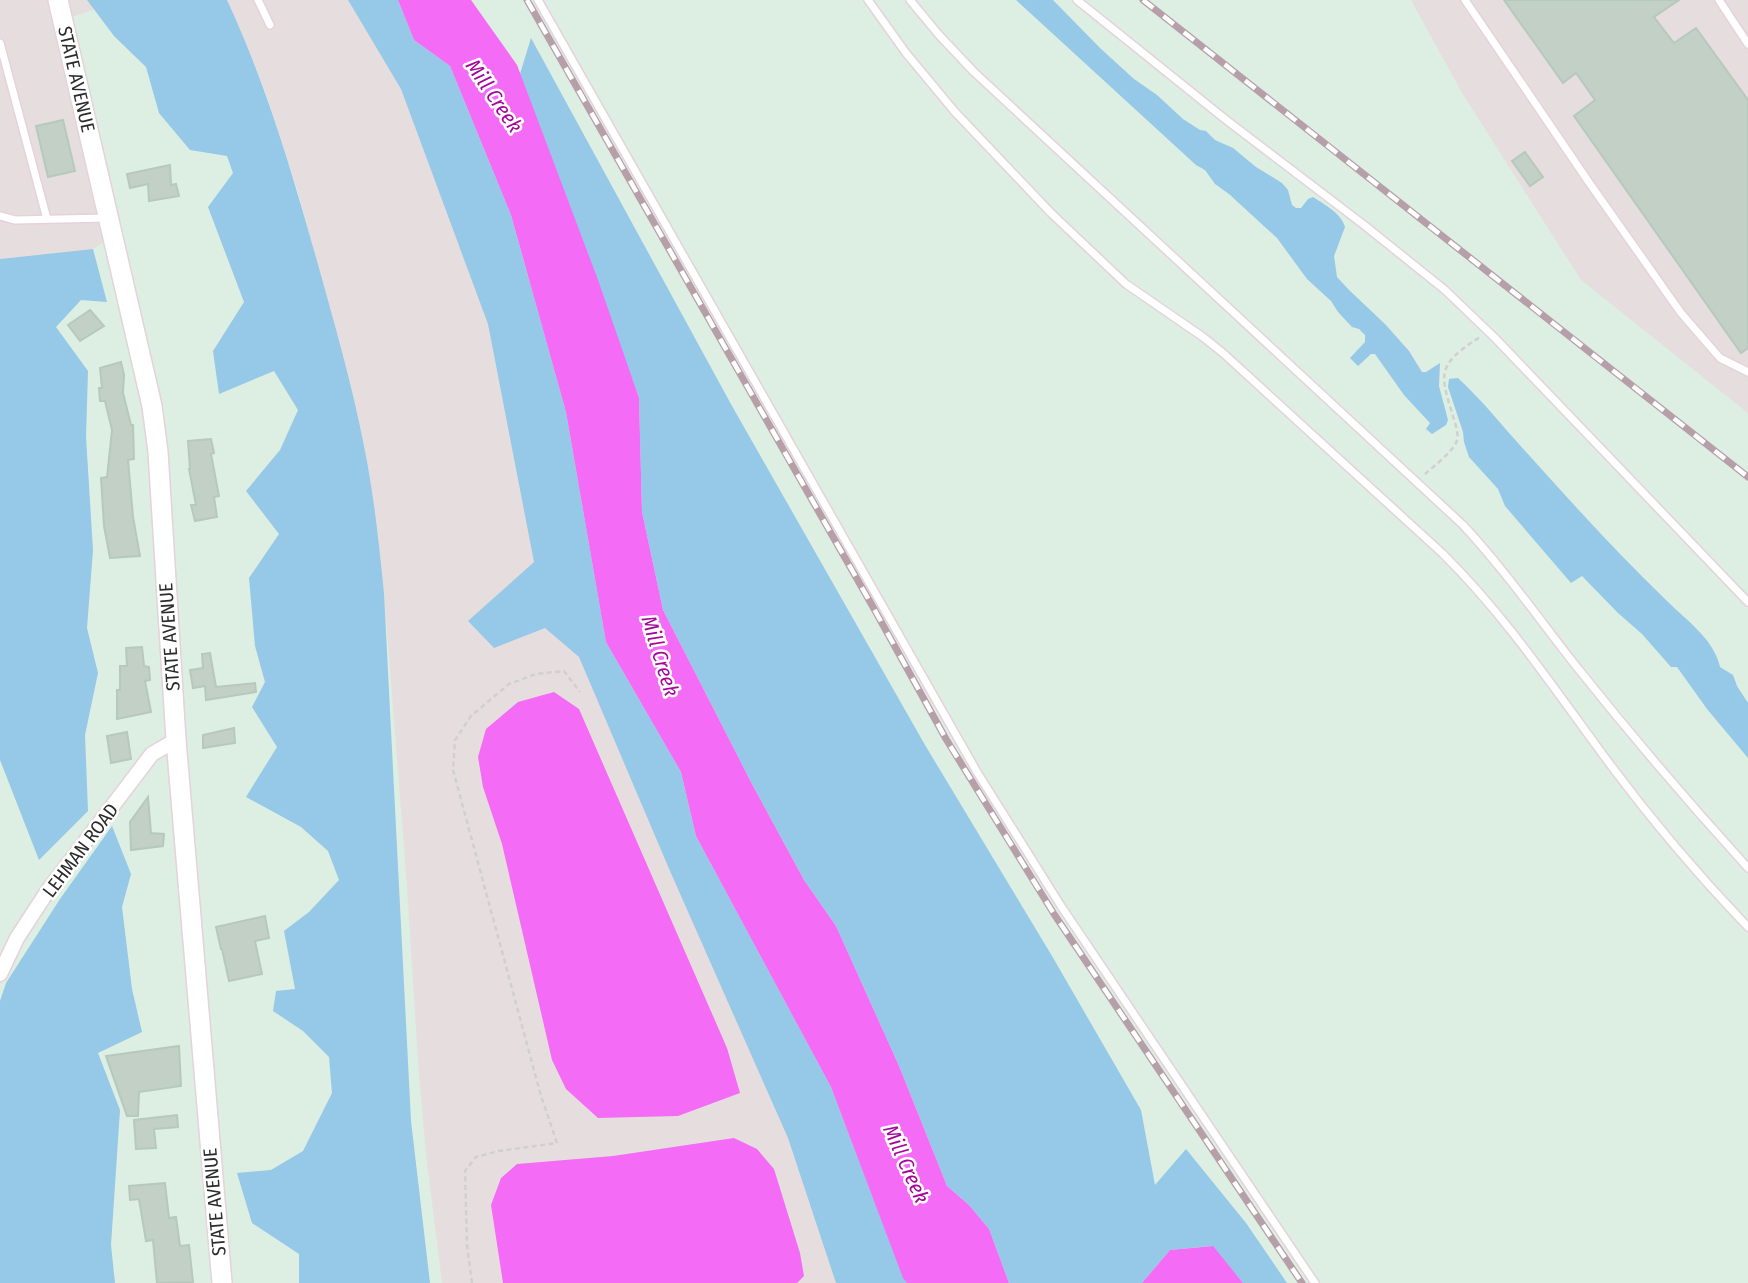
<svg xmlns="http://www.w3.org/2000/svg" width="1748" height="1283" font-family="'Fira Sans Condensed',sans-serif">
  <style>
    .industrial { fill: #e6dede }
    .green { fill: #96c8e7 }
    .water { fill: #f46bf5 }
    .building { fill: #c2d0c6; stroke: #b6c9bd; stroke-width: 2 }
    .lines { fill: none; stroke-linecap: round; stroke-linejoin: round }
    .service-casing { stroke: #e5d2db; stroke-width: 10 }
    .minor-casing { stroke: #e5d2db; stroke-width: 17 }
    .secondary-casing { stroke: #e5d2db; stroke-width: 22 }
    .path { stroke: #d0d0d0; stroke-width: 2.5; stroke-dasharray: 5 3.5; stroke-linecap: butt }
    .service { stroke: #fff; stroke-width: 7 }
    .minor { stroke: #fff; stroke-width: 14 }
    .secondary { stroke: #fff; stroke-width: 19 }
    .rail-casing { stroke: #b79fa9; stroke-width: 7 }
    .rail { stroke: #fff; stroke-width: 4.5; stroke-dasharray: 13; stroke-linecap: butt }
    .labels { text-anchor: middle; stroke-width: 5; stroke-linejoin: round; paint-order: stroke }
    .street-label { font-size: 19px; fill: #2b2b2b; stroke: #fff }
    .water-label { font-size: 21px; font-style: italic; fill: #a40699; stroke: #fff }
  </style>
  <rect width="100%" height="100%" fill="#ddeee2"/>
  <path class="industrial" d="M0 0H122L63 20 113 236 93 249 0 259Z
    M227 0H398L414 40 450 66 831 1087 903 1277 907 1283H442L427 1163 419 1076 407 887 384 593 370 479 353 399 298 192 265 91Z
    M1411 0H1748V413L1581 280 1462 93Z"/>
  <path class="green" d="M87 0H227C266 84 292 172 317 261 334 322 352 384 364 446 374 495 379 544 384 593L411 1121 430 1283H299V1254L252 1223 237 1173 271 1170 303 1151 332 1093 329 1057 303 1031 273 1011 276 991 295 989 284 931 309 912 339 880 328 851 301 827 246 797 277 747 252 707 265 682 255 646 249 578 279 534 246 491 280 450 298 410 274 371 219 394 213 351 244 302 208 207 233 173 227 156 190 150 159 113 146 67 114 36Z
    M348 0H398L414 40 450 66 511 215 566 412 606 642 681 772 696 836 831 1087 903 1277 907 1283H836L788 1138 670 871 579 657 545 628 494 648 468 621 534 562 488 324 401 89Z
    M1016 0H1053L1100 48 1134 79 1157 95 1183 119 1200 130 1206 131 1215 140 1233 148 1256 167 1282 183 1288 190 1292 205 1296 208H1301L1308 199 1313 197C1325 205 1341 213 1345 227L1334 256 1337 277 1349 290 1385 324 1409 351 1422 372H1426L1440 363 1439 386 1448 420 1446 425 1432 434 1426 429 1430 423 1404 395 1375 354H1371L1358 366 1350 358 1365 342V335L1359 329 1352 327 1338 312 1331 301 1307 279 1277 238 1229 194 1215 184 1205 170 1196 165Z
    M531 38 732 406 925 745 1052 956 1141 1110 1155 1185 1186 1149 1246 1223 1287 1283H1243L1212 1246 1170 1250 1142 1283H1009L989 1229 969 1205 947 1186 899 1066 836 926 804 880 752 784 663 610 642 512 639 398 520 74Z
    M93 249 107 302 81 300 56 327 88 371 86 437 93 550 87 628 98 673 85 735 88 811 39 860 0 760V259Z
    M1458 378C1483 401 1504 428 1527 453 1572 503 1618 554 1667 601 1686 620 1714 639 1720 667L1733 675 1737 686 1748 703V758L1707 709 1677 667H1671L1642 634 1618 613 1582 576 1571 583 1505 506 1498 489 1469 457 1464 442 1463 432 1448 387 1449 379Z
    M112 826 131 874 122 907 132 989 142 1032 98 1053 120 1110 111 1245 115 1283H0V1001L6 983 60 899Z"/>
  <path class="water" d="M398 0H471L517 65 598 280 639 398 642 512 663 610 752 784 804 880 836 926 899 1066 947 1186 969 1205 989 1229 1009 1283H907L903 1278 831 1087 696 836 681 772 606 642 566 412 511 215 450 66 414 40Z
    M554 692 579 709 727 1048 740 1093 678 1116 598 1118 566 1089 552 1060 502 844 483 787 478 757 486 729 518 702Z
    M734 1138 757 1149 774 1169 800 1253 804 1276 797 1283H503L491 1205 501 1178 517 1164 613 1156Z
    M1213 1246 1243 1283H1142L1170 1250Z"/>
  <path class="building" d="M1504 0H1679L1654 17 1674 43 1696 28 1748 100V348L1741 353 1574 116 1595 100 1576 73 1563 83Z
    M63 120 75 171 48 177 36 126Z
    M1525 152 1543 177 1530 186 1512 161Z
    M170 165 171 185 176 184 179 196 149 201 148 184 130 188 127 174Z
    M90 310 104 326 80 341 68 325Z
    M121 362 124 375 123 393 131 425H133L134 459 128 460 133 517 140 556 110 558 104 526 101 478 107 477 112 430 105 401H100L99 388H102L100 368Z
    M211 439 214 453 211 454 219 496 214 497 217 517 195 521 191 505H196L189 469H190L188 441Z
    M142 647 144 666 149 667 150 680 145 681 151 712 117 719V690H120V666H127L126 648Z
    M210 653 216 687 255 683 256 692 206 700 205 686 193 688 190 670 203 668 202 654Z
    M234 728 235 743 203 748V735Z
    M127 732 131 759 111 763 107 736Z
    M148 797 151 833 164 834 163 846 131 850 130 822Z
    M265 916 269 938 255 941 262 974 229 981 222 949H221L216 927Z
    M179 1046 181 1086 139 1092 138 1116H127L106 1056Z
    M177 1115 178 1127 154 1129 156 1148 136 1149 134 1120Z
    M165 1183 169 1218 176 1217 180 1246 189 1245 193 1282 157 1283 153 1240 146 1241 139 1199 130 1200 129 1186Z"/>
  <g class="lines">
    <g class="service-casing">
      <path id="service" d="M258 0 270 25
        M538 0 977 772 1061 906 1315 1283
        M868 0 906 53 955 112 1051 213 1126 284 1203 337 1223 353 1442 553C1502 612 1549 681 1598 748 1644 811 1694 871 1748 927
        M910 0 939 35 974 72 1463 525C1504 569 1539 619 1576 666 1631 735 1689 803 1748 868
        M1077 0 1225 119 1364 225 1445 290 1495 338 1748 602
        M1465 0 1588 181 1681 313 1720 358 1748 372
        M1719 0 1748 44
        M0 43 47 219
        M0 216 15 220 108 218"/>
    </g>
    <g class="minor-casing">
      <path id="minor" d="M0 974 17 938 47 892 152 754 176 740"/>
    </g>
    <g class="secondary-casing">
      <path id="secondary" d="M58 0 152 406 158 452 176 740 222 1283"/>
    </g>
    <path class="path" d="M1425 474C1434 466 1450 454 1456 443 1459 437 1457 429 1455 423 1441 375 1433 367 1480 337
      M472 1283 467 1245 465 1171 476 1157 499 1151 557 1143 541 1096 453 770 455 740 471 716 509 684 536 674 564 671 580 692"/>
    <use href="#service" class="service"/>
    <use href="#minor" class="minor"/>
    <use href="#secondary" class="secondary"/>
    <g class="rail-casing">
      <path id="rail" d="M527 0 873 607 946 739 1054 914 1302 1283
        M1143 0 1748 477"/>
    </g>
    <use href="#rail" class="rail"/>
  </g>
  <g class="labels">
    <g class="street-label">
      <text transform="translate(77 79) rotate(77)" y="7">STATE AVENUE</text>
      <text transform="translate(169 637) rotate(-94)" y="7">STATE AVENUE</text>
      <text transform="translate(80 850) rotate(-53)" y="7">LEHMAN ROAD</text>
      <text transform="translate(214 1202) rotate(-95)" y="7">STATE AVENUE</text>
    </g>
    <g class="water-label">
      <text transform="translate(494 96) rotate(56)" y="7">Mill Creek</text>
      <text transform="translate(660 656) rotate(73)" y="7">Mill Creek</text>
      <text transform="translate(906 1164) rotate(66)" y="7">Mill Creek</text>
    </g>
  </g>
</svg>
